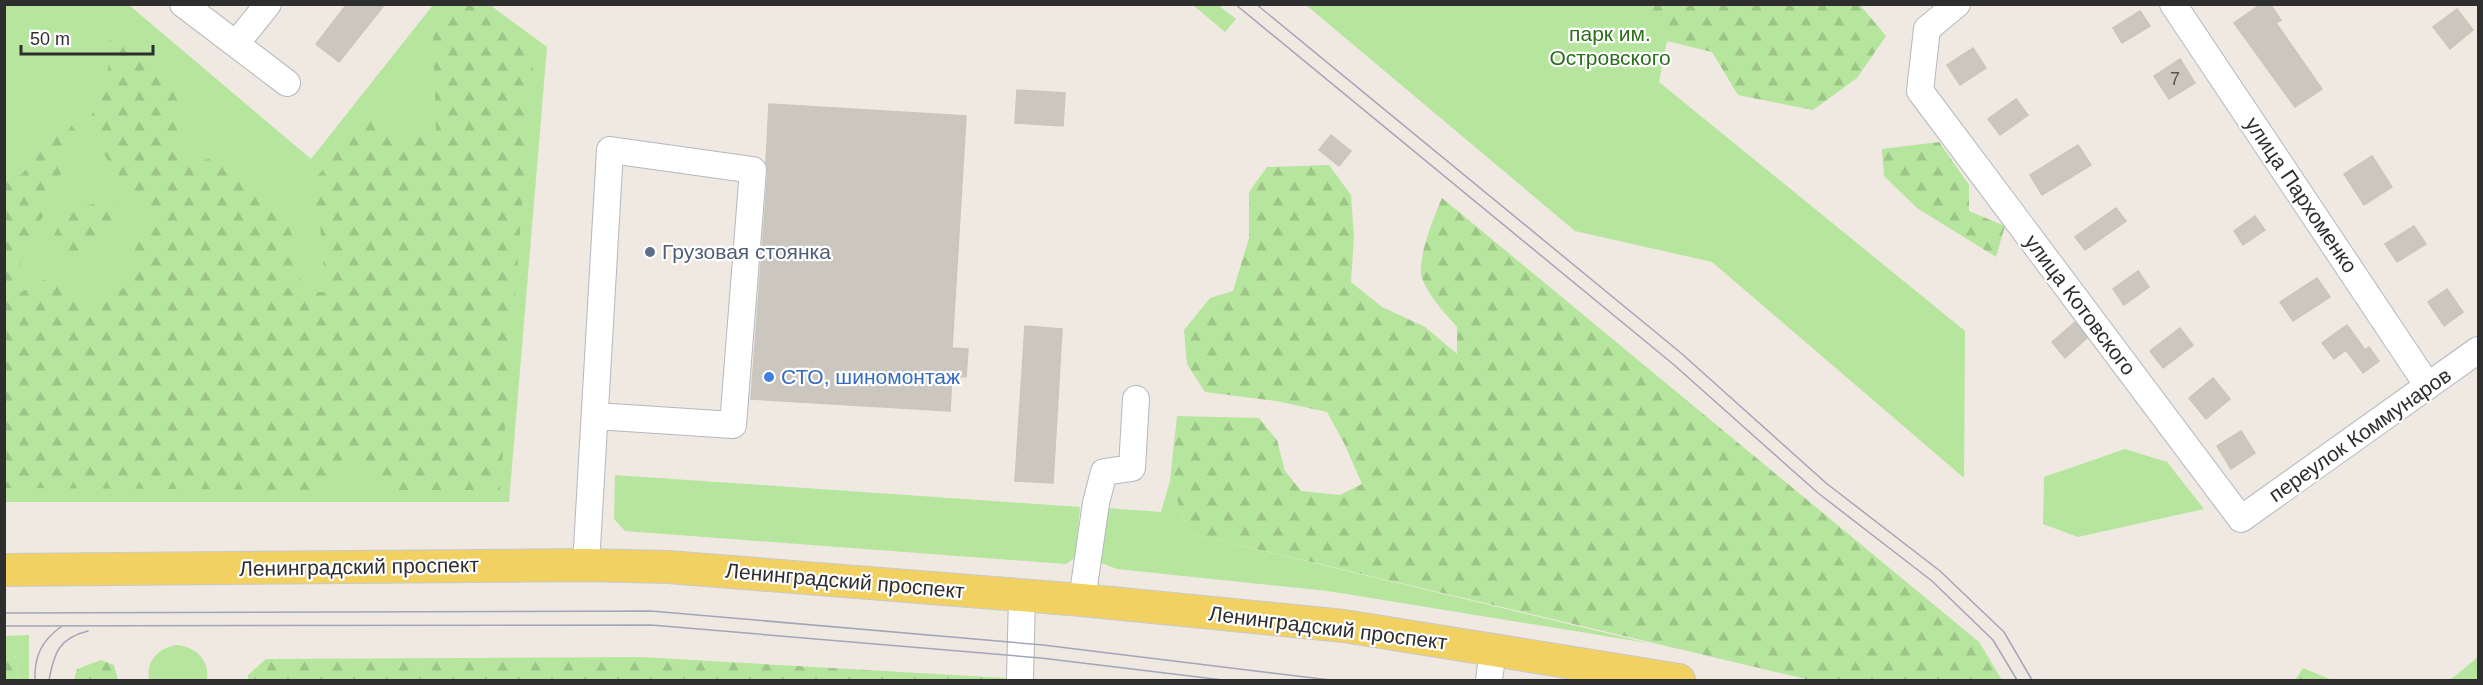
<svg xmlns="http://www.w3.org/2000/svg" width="2483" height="685" font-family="Arial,sans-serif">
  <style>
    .grass { fill: #b6e59e }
    .forest { fill: url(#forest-firs) }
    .building { fill: #cbc7bf; stroke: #cbc5ba; stroke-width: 1.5 }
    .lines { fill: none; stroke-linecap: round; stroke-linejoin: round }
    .minor-casing { stroke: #b4b7c1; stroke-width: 28 }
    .major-casing { stroke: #c9c9c9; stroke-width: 34 }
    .minor { stroke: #fff; stroke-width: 26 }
    .major { stroke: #f2d163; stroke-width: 32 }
    .tram { stroke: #a3a6b8; stroke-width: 1.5 }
    .service-dot { fill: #5c6f8a; stroke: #fff; stroke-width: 2 }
    .shop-dot { fill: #3f7fe0; stroke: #fff; stroke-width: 2 }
    .labels { text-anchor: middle; stroke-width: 4.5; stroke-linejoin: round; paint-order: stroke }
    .number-label { font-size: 18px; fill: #555452 }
    .park-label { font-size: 21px; fill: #2c6e1b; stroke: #fff }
    .street-label { font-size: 21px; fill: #2e2e2e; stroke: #fff }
    .service-label { font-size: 21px; fill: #4e5e75; stroke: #fff; text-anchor: start }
    .shop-label { font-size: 21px; fill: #366cbe; stroke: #fff; text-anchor: start }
  </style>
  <defs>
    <pattern id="forest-firs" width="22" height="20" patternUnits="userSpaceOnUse" patternTransform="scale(1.5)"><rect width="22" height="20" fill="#b6e59e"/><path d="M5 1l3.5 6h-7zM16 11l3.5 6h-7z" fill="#9dc588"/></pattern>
  </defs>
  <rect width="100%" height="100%" fill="#efe9e1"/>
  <path class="grass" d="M5 5H129L311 159 433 5H490L547 47 509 502H5Z
    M1193 5H1218L1236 19 1225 32Z
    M1306 5H1639L1667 41 1659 82 1965 331 1964 478 1712 262 1575 231Z
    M2125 449 2167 462 2204 509 2078 537 2043 524 2044 477Z
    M615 475 1080 507 1075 558 1066 564 625 531 614 519Z
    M1170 481 1189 533 1648 643 1328 591 1117 569 1096 561 1106 508 1161 512Z
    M29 635V680H18L15 651H5V636Z
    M177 645C196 647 210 660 207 680H149C146 661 158 648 177 645Z
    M2478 657V680H2450Z"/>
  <path class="forest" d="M461 4 473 5 534 52 500 490H377L362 463 346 458 335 463 332 490 5 488V302L42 280 72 281 84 322 135 277 128 246 130 229 149 219 85 127C104 93 110 81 109 40L127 38 151 68 172 78 185 93 181 150 201 161 220 156 281 205 294 240 303 292H326L319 214 310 184 330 162 350 133 376 115 407 139 436 130 433 33Z
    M1639 5H1860L1886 36 1857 78 1813 110 1738 95 1712 52 1667 41Z
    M69 123 79 134 63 161 57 195 40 221 5 297V181L22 174 42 149Z
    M1939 142 1969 185V211L2005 226 1996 257 1917 208 1884 176 1882 149Z
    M1329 165 1351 195 1354 237 1351 282 1382 307 1425 327 1457 354V327C1444 312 1429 297 1422 278 1416 261 1435 214 1442 198L1979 642 2002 680H1810L1189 533 1170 481 1177 416 1259 418 1277 440 1285 471 1301 491 1340 495 1362 484 1344 443 1327 412 1277 401 1205 392 1187 364 1184 330 1210 298 1233 291 1249 238V192L1267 167Z
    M113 199 126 213 113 234 62 259 51 241 63 218 85 206Z
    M5 651H15L18 680H5Z
    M640 657 1006 678V680H248V675L266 659Z
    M101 660 114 665 118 680H74L77 669Z
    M2303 668 2332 680H2295Z"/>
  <path class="building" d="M347 4H385L339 62 316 44Z
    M2261 4H2270L2281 20 2276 23 2322 89 2295 107 2234 23Z
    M2457 9 2473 30 2450 49 2433 27Z
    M2140 11 2150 26 2122 43 2113 28Z
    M1973 48 1986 68 1960 85 1947 65Z
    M2180 59 2195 83 2169 99 2154 76Z
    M1017 90 1065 93 1063 126 1015 123Z
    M2016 99 2028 115 2000 135 1988 119Z
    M769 104 966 116 952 348 968 349 966 377 952 376 950 411 751 399 768 171 766 163Z
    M1331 135 1351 151 1339 166 1319 150Z
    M2078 145 2091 165 2042 195 2030 175Z
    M2372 156 2392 187 2364 205 2344 174Z
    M2116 208 2126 221 2085 250 2075 237Z
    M2255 216 2265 230 2243 245 2234 231Z
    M2414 226 2426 244 2397 262 2385 244Z
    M2138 271 2149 287 2124 305 2113 289Z
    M2317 278 2330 297 2293 321 2280 302Z
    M2447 289 2463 312 2444 326 2428 302Z
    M2075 322 2087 338 2065 358 2052 342Z
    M2347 325 2365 350 2369 347 2379 361 2363 373 2346 350 2334 359 2322 343Z
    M1025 326 1062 329 1053 483 1015 481Z
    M2180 328 2193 345 2163 368 2150 351Z
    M2213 378 2230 399 2206 419 2189 398Z
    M2241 431 2255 453 2231 469 2217 446Z"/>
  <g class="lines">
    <g class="minor-casing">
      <path id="minor" d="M183 4 287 83
        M1957 4 1927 29 1920 91 2241 519 2478 350
        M2173 4 2428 386
        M236 44 268 4
        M586 565 610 150 753 170 733 425 596 416
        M1082 600 1096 503 1104 472 1132 468 1136 399
        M1020 680 1022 595
        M1489 680 1493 649"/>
    </g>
    <g class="major-casing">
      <path id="major" d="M4 570 586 565 668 567 1082 600 1344 626 1679 680"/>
    </g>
    <use href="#minor" class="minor"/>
    <use href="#major" class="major"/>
    <path class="tram" d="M1235 4 1673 364 1818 493 1932 581 1993 640 2017 680
      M1256 4 1681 353 1826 483 1940 571 2004 632 2032 680
      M4 613 651 611 1043 645 1330 680
      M4 626 651 625 1041 658 1223 680
      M35 680C34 656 42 640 62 626
      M49 680C54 653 59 638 88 631"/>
  </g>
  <circle class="service-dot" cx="650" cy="252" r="6"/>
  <circle class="shop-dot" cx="769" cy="377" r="6"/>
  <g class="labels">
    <g class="number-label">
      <text x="2175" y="85">7</text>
    </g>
    <g class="park-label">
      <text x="1610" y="41">парк им.<tspan x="1610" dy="24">Островского</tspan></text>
    </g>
    <g class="street-label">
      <text transform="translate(2301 195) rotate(56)" y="7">улица Пархоменко</text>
      <text transform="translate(2080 305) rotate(53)" y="7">улица Котовского</text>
      <text transform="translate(2360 435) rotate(-35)" y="7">переулок Коммунаров</text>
      <text transform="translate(359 567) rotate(-1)" y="7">Ленинградский проспект</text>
      <text transform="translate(845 581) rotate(5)" y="7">Ленинградский проспект</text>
      <text transform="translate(1328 628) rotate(7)" y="7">Ленинградский проспект</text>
    </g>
    <g class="service-label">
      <text x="662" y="259">Грузовая стоянка</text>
    </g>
    <g class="shop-label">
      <text x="781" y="384">СТО, шиномонтаж</text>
    </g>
  </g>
  <rect width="2483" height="685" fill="none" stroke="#2e2e2e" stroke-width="12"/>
  <path d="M21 45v9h132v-9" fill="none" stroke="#2e2e2e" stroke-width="3"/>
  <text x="30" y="45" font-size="18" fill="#2e2e2e" stroke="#ffffff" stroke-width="4.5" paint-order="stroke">50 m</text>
</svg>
